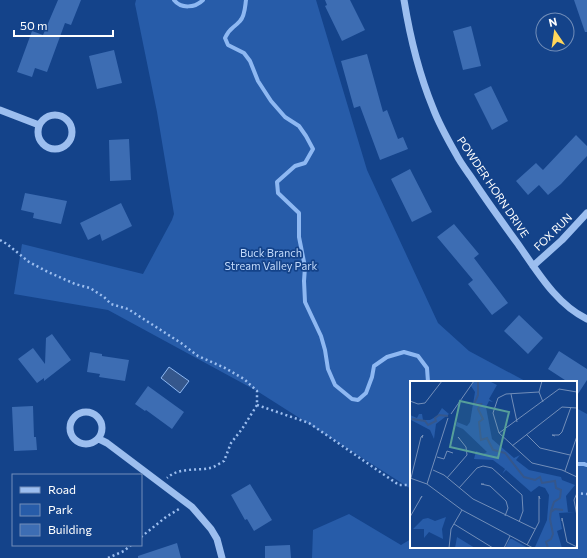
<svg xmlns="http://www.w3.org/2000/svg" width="587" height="558" font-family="Commissioner,sans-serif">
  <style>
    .green { fill: #275ca9 }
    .water { fill: #35578c; stroke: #8eb8f2 }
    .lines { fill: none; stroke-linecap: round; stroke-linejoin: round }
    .stream { stroke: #8eb8f2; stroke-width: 4 }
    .building { fill: #3d6db3 }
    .path { stroke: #9cbeef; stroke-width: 2.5; stroke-dasharray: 2 3; stroke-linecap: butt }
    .minor { stroke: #9cbeef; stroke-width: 7 }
    .labels { text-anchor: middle; stroke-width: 3.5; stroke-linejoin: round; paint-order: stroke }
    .street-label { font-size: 11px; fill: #fff; stroke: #14438a }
    .park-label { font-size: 11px; fill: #c2dafb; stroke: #14438a }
    .inset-river { fill: none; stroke: #35578c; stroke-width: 2 }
    .inset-road { fill: none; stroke: #728eb9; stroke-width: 1 }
    .view { fill: #579f9a; fill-opacity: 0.15; stroke: #579f9a; stroke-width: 2 }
    .inset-edge { fill: none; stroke: #fff; stroke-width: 2 }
  </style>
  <rect width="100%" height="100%" fill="#14438a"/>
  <path class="green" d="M136 0H316L367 170 438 323 469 351 527 382H411V489L257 391 108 310 14 294 22 244 143 274 172 220 174 214 157 112 135 4Z
    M576 408 587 414V558H312L313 530 349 514 401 545 411 539V547H576Z"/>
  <path class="water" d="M169 367 189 381 180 393 161 378Z"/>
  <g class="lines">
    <path class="stream" d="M174 0C181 9 195 8 203 0
      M246 0C245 7 245 16 240 21 233 29 230 27 225 38L228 45 244 53 250 61 258 81 271 101 285 117 299 126 306 136 313 149 305 163 295 166 277 182 278 193 299 213V237L305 267 304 281 305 302 321 336 325 350 328 369 335 385 352 399 358 400 366 393 372 377 374 366 387 357 404 352 418 356 427 368 428 382
      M576 464H584L587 465"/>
  </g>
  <path class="building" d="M58 0H81L71 25 65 23 47 72 35 68 32 77 17 72 32 31 43 35Z
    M325 0H350L365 30 342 41 325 6 327 5Z
    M574 0H587V32H585Z
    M471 26 481 66 463 70 453 31Z
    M114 50 122 83 97 89 89 56Z
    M367 54 383 112 387 110 398 139 403 137 408 149 380 160 360 106 354 108 341 61Z
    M491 86 508 121 492 130 474 94Z
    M576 135 587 146V156L561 184 548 195 539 185 528 195 516 181 536 163 543 170Z
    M129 139 131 180 110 181 109 140Z
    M410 169 432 212 412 222 391 179Z
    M25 193 67 201 61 224 33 218 34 213 21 210Z
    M121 203 132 226 102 241 100 234 88 240 80 223Z
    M454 224 479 254 474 258 508 303 492 315 468 284 473 280 437 237Z
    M519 315 543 338 528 354 504 331Z
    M52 334 71 360 44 381V378L37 383 18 359 33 348 45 364 46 338Z
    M559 351 587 369V380L576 397V382H568L548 369Z
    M90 352 102 354V356L129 360 125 381 99 377 100 374 87 372Z
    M148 386 184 412 172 429 146 410 145 411 135 404Z
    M33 406 34 437H36L37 450 14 451 12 407Z
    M250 484 272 520 254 531 247 519 245 520 231 495Z
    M177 543 181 558H138V556Z
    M290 545 291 558H265V546Z"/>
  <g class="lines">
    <path class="path" d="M0 240 7 244 29 262 48 272 75 284 90 288 104 297 111 304 128 309 181 343 198 356 225 368 244 379 257 391V405L242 429 231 443 224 461C220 463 215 467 210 468 196 471 179 467 167 478
      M257 405 309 423 399 485H411
      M576 493 587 494
      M141 537 166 517 179 509
      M108 558 124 551 131 545"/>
    <path class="minor" d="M404 0C410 37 419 74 433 108 439 124 448 140 456 154 460 162 466 170 471 177 486 200 502 222 518 244 537 271 556 304 587 319
      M0 110 39 125
      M38 132a17 17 0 1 1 34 0a17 17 0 1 1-34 0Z
      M533 266 562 240 587 213
      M70 428a16 16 0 1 1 32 0a16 16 0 1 1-32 0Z
      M99 439 107 443 192 507 211 529 217 539 222 558"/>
  </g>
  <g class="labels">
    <g class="street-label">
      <text transform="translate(493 187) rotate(56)" y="4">POWDER HORN DRIVE</text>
      <text transform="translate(553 232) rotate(-44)" y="4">FOX RUN</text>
    </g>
    <g class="park-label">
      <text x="271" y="257">Buck Branch<tspan x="271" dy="13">Stream Valley Park</tspan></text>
    </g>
  </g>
  <g transform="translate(410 381)">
    <rect width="167" height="167" fill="#14438a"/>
    <path d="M63 0H79L87 4 79 18 83 21 79 20 76 26 82 58 104 77 110 74 106 79 119 89 151 96 152 99 165 104 156 115 158 131H165L149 132 152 148 147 150 152 167 125 166 137 139 139 114 135 107 129 105 121 111 96 89 92 93 95 88 83 79 64 78 66 70 73 73 77 71 53 48 46 45 47 41 57 45 60 41 65 11 61 5ZM32 27 39 33 26 43 24 58 20 49 1 39 0 34 7 37 9 33H12L13 39H20L27 35ZM36 136 32 148 33 158 19 151 14 157V148H3L13 138 18 137 25 140ZM47 156 65 167H45ZM100 158H102L118 167H95Z" fill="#275ca9"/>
    <path class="inset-river" d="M68 0V14L64 23H71L68 28 73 38 69 41 71 59 77 57 83 69 95 72 114 96 125 99 130 96 132 102 145 100 146 107 151 109 150 117 144 121 141 130 140 138 143 153 141 158 136 161 138 167M2 38 15 40 18 44 26 40 25 37 29 34 38 35M141 131 145 128 153 129"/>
    <path class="inset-road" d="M132 0 129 11 133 21M129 11 96 13 88 17 83 32 89 52 122 82 152 89 167 96M101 13 107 41M0 20 8 23 15 22 32 0M41 33 64 0M89 52 149 8 167 11M116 53 130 67 160 74M145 55 142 54H149L152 51 161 26M102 65 152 26 167 27M27 76 34 78 37 70 43 72M23 89 34 94 63 118 125 148M155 90 167 55M0 97 17 103 52 129 123 167M1 97 11 56 13 54 12 57M37 97 57 74 56 66 48 56 50 58M17 103 38 37M74 103H71L80 105 96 120 98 127 95 135M49 107 67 87 73 85 82 87 112 114 113 130 109 141M167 112 164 119 167 135M0 136 12 115 10 118M152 140V137L157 161 167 166M44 143 83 167M117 164 129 141V115L130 118M39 167 41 148 52 129M94 167 100 155"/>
    <path class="view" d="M50 20 99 31 88 77 40 66Z"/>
    <rect width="167" height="167" class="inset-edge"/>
  </g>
  <rect x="12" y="474" width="130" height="72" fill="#14438a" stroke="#728eb9"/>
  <rect x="20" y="487" width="20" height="6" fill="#9cbeef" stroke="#728eb9"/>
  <text x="48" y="494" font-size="12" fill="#ffffff">Road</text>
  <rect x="20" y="504" width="20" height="12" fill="#275ca9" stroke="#728eb9"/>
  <text x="48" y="514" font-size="12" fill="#ffffff">Park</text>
  <rect x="20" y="524" width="20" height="12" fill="#3d6db3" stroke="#728eb9"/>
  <text x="48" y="534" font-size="12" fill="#ffffff">Building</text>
  <g transform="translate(555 32) rotate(347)"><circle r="19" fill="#14438a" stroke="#728eb9"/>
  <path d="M0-3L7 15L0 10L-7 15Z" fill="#ffd65a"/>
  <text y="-6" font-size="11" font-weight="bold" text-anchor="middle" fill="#ffffff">N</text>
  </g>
  <path d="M14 30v6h99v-6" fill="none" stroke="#ffffff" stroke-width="2"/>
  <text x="20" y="30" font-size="12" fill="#ffffff" stroke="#14438a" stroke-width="3" paint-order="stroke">50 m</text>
</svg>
